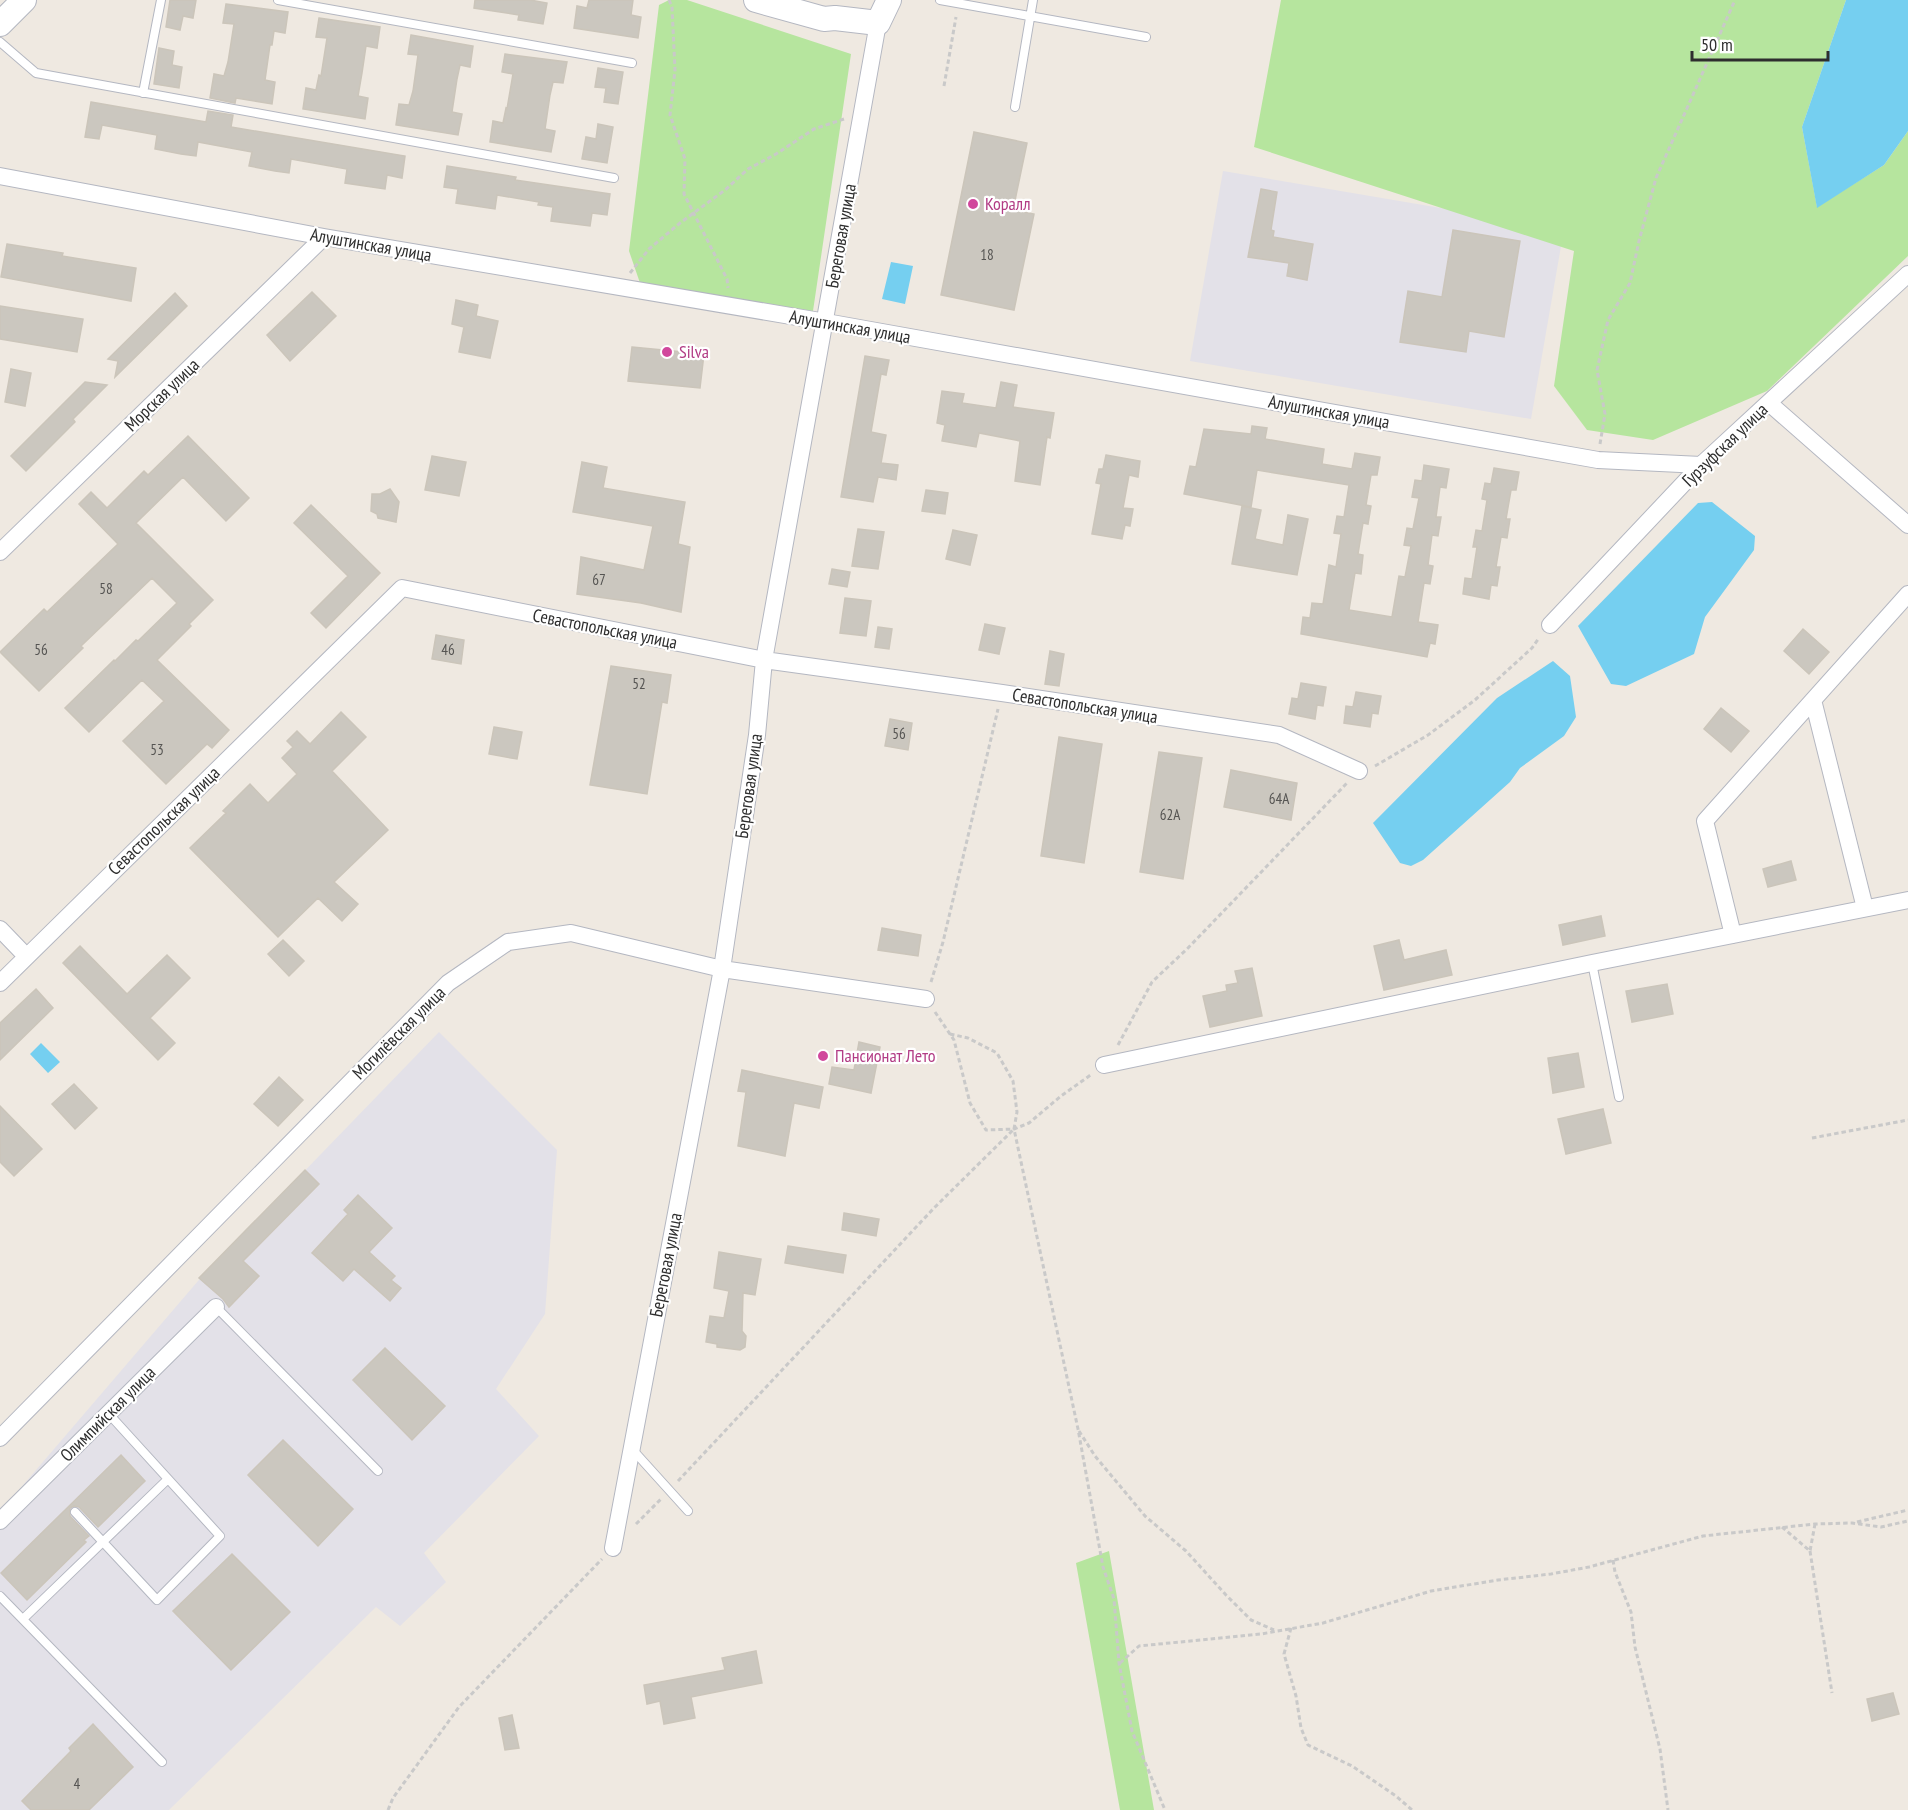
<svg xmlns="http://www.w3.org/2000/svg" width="1908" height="1810" font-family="'PT Sans Narrow',sans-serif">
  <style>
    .industrial { fill: #e3e1e8 }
    .green { fill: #b6e59e }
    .water { fill: #75cff0 }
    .building { fill: #cbc7bf; stroke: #cbc5ba; stroke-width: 1.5 }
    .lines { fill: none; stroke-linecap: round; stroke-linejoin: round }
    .service-casing { stroke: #b4b7c1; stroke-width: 10 }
    .minor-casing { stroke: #b4b7c1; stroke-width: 18 }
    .secondary-casing { stroke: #b4b7c1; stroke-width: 26 }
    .path { stroke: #c9c9c9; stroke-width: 3; stroke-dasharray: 4.5 3; stroke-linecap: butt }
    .service { stroke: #fff; stroke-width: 8 }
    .minor { stroke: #fff; stroke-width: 16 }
    .secondary { stroke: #fff; stroke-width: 24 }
    .hotel-dot { fill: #d1479c; stroke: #fff; stroke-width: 2 }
    .labels { text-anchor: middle; stroke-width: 4.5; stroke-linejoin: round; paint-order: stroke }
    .number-label { font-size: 15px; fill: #555452 }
    .hotel-label { font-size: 18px; fill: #b23c85; stroke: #fff; text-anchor: start }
    .street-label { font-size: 18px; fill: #2e2e2e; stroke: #fff }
  </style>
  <rect width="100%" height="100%" fill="#efe9e1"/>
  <path class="industrial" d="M1223 171 1564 229 1531 419 1190 361Z
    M439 1032 557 1150 545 1314 496 1389 539 1436 424 1553 446 1582 400 1626 376 1607 169 1810H0V1512L198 1281Z"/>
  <path class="green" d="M669 0H687L851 54 813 311 640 283 629 251 659 5Z
    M1281 0H1846L1802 127 1817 207 1884 165 1908 131V256L1767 391 1653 440 1587 430 1554 386 1574 251 1254 147Z
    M1109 1551 1154 1810H1120L1076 1563Z"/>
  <path class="water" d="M1846 0H1908V131L1884 165 1817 208 1802 127Z
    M891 262 913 266 905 304 882 299Z
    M1712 502 1755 536 1754 550 1705 617 1694 654 1626 686 1611 684 1578 626 1698 503Z
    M1553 661 1570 676 1576 717 1564 736 1520 768 1510 782 1423 860 1411 866 1400 863 1373 823 1497 698Z
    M41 1043 60 1062 48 1073 30 1054Z"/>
  <path class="building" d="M170 0H196L193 18 183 16 180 30 166 27Z
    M475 0H530L547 3 543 24 518 20 519 15 474 8Z
    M589 0H633L631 15 641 17 638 38 574 28 577 6 587 8Z
    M226 4 288 12 285 33 274 31 272 45H270L265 80 275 82 272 104 236 98 235 103 210 98 214 74 224 76 228 62 234 24 223 23Z
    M319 18 380 27 377 48 366 46 362 73 358 96 368 98 365 119 303 109 306 88 316 90 319 75 321 76 327 38 316 37Z
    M411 35 473 46 470 67 460 65 457 79 452 112 462 114 458 135 396 125 399 104 409 105 413 91 418 55 408 54Z
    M159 48 174 51 172 65 182 67 179 88 154 84Z
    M505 54 567 62 563 83 553 82 550 95 545 129 555 131 551 152 490 142 493 121 503 123 506 108 507 109 513 74 502 72Z
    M598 68 623 72 618 104 604 102 606 88 595 87Z
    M91 102 206 122 208 111 233 115 231 127 405 156 402 178 387 175 385 189 345 183 347 169 291 159 289 173 275 171 249 166 252 152 198 142 196 156 181 154 155 149 157 135 102 125 99 139 85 137Z
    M598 124 613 127 607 163 582 159 586 137 596 139Z
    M974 132 1027 143 1013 210 1034 214 1014 310 941 295Z
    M447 166 516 177 515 180 610 194 607 215 592 213 590 226 551 221 553 207 538 205 539 202 497 195 495 209 456 203 458 189 444 187Z
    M1261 189 1277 192 1271 230 1274 231 1273 237 1313 244 1307 280 1287 276 1289 263 1248 257Z
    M1453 230 1520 241 1504 337 1469 331 1466 352 1400 342 1408 291 1442 297Z
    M7 244 63 253 62 256 136 268 131 301 1 277Z
    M312 292 336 316 290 361 267 335Z
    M175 293 187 306 115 377 118 361 108 359Z
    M456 300 478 305 476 316 498 321 490 358 459 352 464 327 452 324Z
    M0 306 83 319 77 352 0 339Z
    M632 347 704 354 700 388 628 381Z
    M865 356 889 360 886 375 881 374 871 432 886 435 881 463 898 465 896 480 878 477 873 502 841 497Z
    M11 369 31 373 25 406 5 402Z
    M85 382 107 385 73 419 75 422 26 471 11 456Z
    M1001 382 1017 385 1013 407 1054 413 1050 438 1047 437 1040 485 1015 481 1020 441 979 433 976 447 942 441 945 425 937 423 942 391 964 394 962 403 996 408Z
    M1252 426 1267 428 1265 439 1324 449 1322 464 1352 469 1355 453 1380 457 1377 475H1371L1366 505 1371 506 1368 524 1363 523 1358 554 1363 555 1361 574 1355 573 1349 610 1392 617 1399 576 1405 577 1411 546 1404 545 1407 528 1413 529 1419 498 1412 497 1415 480 1422 481 1424 465 1449 469 1446 488 1440 487 1436 517H1441L1438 536 1432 535 1428 565 1433 566 1430 584 1424 583 1418 622 1438 625 1435 644 1430 643 1427 657 1301 634 1303 617 1310 618 1312 603 1323 604 1329 565 1336 567 1341 534 1334 533 1337 516 1344 517 1349 485 1257 470 1251 507 1184 494 1190 466 1196 467 1204 429 1251 434Z
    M188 436 249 498 226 521 183 477 136 523 213 600 189 624 191 626 157 660 229 730 212 748 207 744 166 784 123 741 164 701 142 680 89 732 65 708 114 660 115 661 136 640 138 641 177 603 152 578 81 646 83 648 39 691 0 652 44 609 47 612 118 544 79 504 91 492 107 508 144 471 148 475Z
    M1106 455 1140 461 1138 477 1129 475 1123 508 1133 509 1130 526 1125 525 1122 539 1092 534 1101 484 1096 483 1099 469H1103Z
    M432 456 466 462 459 496 425 490Z
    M582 462 607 467 603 488 685 502 678 544 690 547 681 612 641 603 577 594 581 557 644 570 653 526 573 512Z
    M1494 468 1519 472 1516 490H1511L1506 519H1510L1507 538 1501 537 1496 567H1500L1497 586 1491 585 1489 599 1463 594 1465 578 1472 579 1477 547H1473L1476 530 1482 531 1487 500 1482 499 1485 483 1491 484Z
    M390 489 399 502 396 522 378 518 377 514 371 511 372 494H380Z
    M926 490 948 493 945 514 922 511Z
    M311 505 380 573 326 628 311 613 348 576 294 523Z
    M1242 506 1261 510 1255 539 1283 545 1288 515 1308 519 1297 575 1232 564Z
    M858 529 884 532 878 569 852 566Z
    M953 530 977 535 970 565 946 559Z
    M832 569 850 572 847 587 829 584Z
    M845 598 871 601 866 636 840 633Z
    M985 624 1005 628 999 654 979 650Z
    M878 627 892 629 889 649 875 647Z
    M1803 629 1829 652 1809 674 1784 651Z
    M436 635 464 640 461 664 432 659Z
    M1050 651 1064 654 1059 686 1045 684Z
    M611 666 671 675 667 703 662 702 647 794 590 785Z
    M1301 683 1326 687 1323 706 1317 705 1315 719 1289 714 1292 698 1298 699Z
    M1356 692 1381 696 1378 714 1372 713 1370 727 1344 723 1346 706 1353 707Z
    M1721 708 1749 731 1731 752 1704 729Z
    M341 712 366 737 332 771 388 830 334 882 358 904 342 921 318 898 278 937 190 848 226 813 223 811 250 784 268 803 297 774 282 758 293 747 287 741 297 731 310 744Z
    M890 719 912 723 908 750 885 746Z
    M494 727 522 732 517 759 489 754Z
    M1059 737 1102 744 1084 863 1041 856Z
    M1159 752 1202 758 1183 879 1140 872Z
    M1231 770 1297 783 1291 820 1224 807Z
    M1791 861 1796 880 1768 887 1763 869Z
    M1601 916 1605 936 1563 945 1559 925Z
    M882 928 921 935 918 956 878 950Z
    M283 940 304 961 289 976 268 954Z
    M1399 940 1404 960 1446 950 1452 975 1384 990 1374 946Z
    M80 946 127 994 167 955 190 978 150 1018 175 1043 158 1060 63 963Z
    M1252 968 1262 1016 1210 1027 1203 996 1227 991 1226 985 1238 983 1235 971Z
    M1667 984 1673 1014 1632 1022 1626 991Z
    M36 989 53 1008 0 1060V1023Z
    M859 1042 880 1047 871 1093 829 1084 832 1067 854 1070Z
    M1578 1053 1584 1087 1553 1093 1548 1058Z
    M742 1070 823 1087 819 1108 794 1103 785 1156 738 1146 746 1092 738 1091Z
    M279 1077 303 1100 278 1126 254 1104Z
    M74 1084 97 1108 75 1129 52 1104Z
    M0 1106 42 1149 14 1176 0 1162Z
    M1603 1109 1611 1143 1566 1154 1558 1119Z
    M305 1170 319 1184 243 1261 259 1276 229 1307 223 1299 199 1278Z
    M358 1195 392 1228 369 1252 395 1276 391 1280 401 1288 390 1301 354 1269 343 1281 312 1253 348 1214 344 1210Z
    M844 1213 879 1219 876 1236 842 1230Z
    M788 1246 846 1255 843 1273 785 1263Z
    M719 1252 761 1259 755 1295 743 1293 742 1331 746 1336 745 1347 740 1350 717 1347V1344L706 1342 710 1316 724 1318 729 1291 714 1288Z
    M385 1348 445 1406 412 1440 353 1380Z
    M283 1440 353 1509 318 1546 248 1475Z
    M121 1455 145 1481 98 1527 79 1507 74 1506 70 1508V1516L89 1536 84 1540 86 1542 27 1600 1 1573Z
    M232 1554 290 1612 231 1670 173 1611Z
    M756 1651 762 1683 691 1697 695 1718 664 1724 660 1701 647 1704 644 1685 725 1670 722 1658Z
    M1893 1693 1899 1714 1872 1721 1867 1699Z
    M512 1715 519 1748 505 1750 499 1718Z
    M93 1724 133 1767 89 1810H31L22 1801 71 1751 69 1748Z"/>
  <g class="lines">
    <g class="service-casing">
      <path id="service" d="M278 0 632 63
        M940 0 1146 37
        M0 42 36 73 614 178
        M143 93 161 0
        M1015 107 1033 0
        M1592 963 1619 1097
        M216 1307 378 1471
        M632 1449 688 1511
        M75 1512 157 1600 220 1536 108 1413
        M0 1596 162 1762
        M23 1619 168 1479"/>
    </g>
    <g class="minor-casing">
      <path id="minor" d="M0 176 324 237 826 322 1598 460 1701 465
        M1769 403 1908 525
        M0 552 324 237
        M1550 625 1701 465 1908 274
        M1813 700 1865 908
        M0 929 26 956
        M1733 935 1705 821 1908 594
        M0 983 402 588 764 660 1002 693 1279 735 1359 771
        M1104 1065 1592 963 1908 900
        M0 1438 448 983 508 942 571 933 722 969 926 999
        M0 1521 216 1307
        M613 1548 722 969 757 735 764 660 878 23"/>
    </g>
    <g class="secondary-casing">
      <path id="secondary" d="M756 0 824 19 835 18 878 23 889 0
        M0 24 24 0"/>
    </g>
    <path class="path" d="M669 0 672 7 675 70 670 115 685 159 684 194 727 279 728 288
      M944 86 956 17
      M630 273 649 249 680 223 725 190 748 169 776 154 814 129 844 119
      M1600 444 1605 414 1597 370 1608 320 1630 283 1639 241 1656 178 1735 0
      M1375 766 1428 735 1475 700 1532 648 1539 638
      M931 982 943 942 998 709
      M935 1012 954 1040 970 1103 986 1130 1014 1129 1029 1123 1061 1096 1092 1074
      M950 1034 968 1038 997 1053 1013 1081 1017 1112 1014 1129 1078 1429 1103 1567 1114 1599 1119 1663 1132 1731 1165 1810
      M1118 1045 1152 982 1188 948 1347 783
      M1812 1138 1908 1120
      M1079 1431 1095 1456 1145 1516 1186 1551 1226 1595 1251 1620 1274 1630
      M678 1481 934 1208 1013 1130
      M1857 1522 1908 1510
      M636 1524 661 1499
      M1782 1527 1810 1551 1815 1524
      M1810 1551 1832 1693
      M1613 1560 1615 1572 1631 1612 1635 1647 1660 1749 1668 1810
      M1291 1628 1284 1654 1296 1696 1301 1728 1308 1745 1352 1766 1396 1796 1412 1810
      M1120 1663 1139 1646 1261 1634 1323 1623 1431 1591 1498 1580 1551 1574 1589 1567 1703 1536 1815 1524 1852 1523 1881 1527 1908 1521
      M388 1810 393 1798 459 1707 602 1559"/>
    <use href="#service" class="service"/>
    <use href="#minor" class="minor"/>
    <use href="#secondary" class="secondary"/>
  </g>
  <g class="hotel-dot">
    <circle cx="973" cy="204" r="6"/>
    <circle cx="667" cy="352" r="6"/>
    <circle cx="823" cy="1056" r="6"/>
  </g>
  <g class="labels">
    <g class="number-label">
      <text x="987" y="260">18</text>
      <text x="599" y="585">67</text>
      <text x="106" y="594">58</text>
      <text x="41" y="655">56</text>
      <text x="448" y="655">46</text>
      <text x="639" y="689">52</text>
      <text x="899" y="739">56</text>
      <text x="157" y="755">53</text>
      <text x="1279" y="804">64А</text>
      <text x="1170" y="820">62А</text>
      <text x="77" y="1789">4</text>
    </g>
    <g class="hotel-label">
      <text x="985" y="210">Коралл</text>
      <text x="679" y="358">Silva</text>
      <text x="835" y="1062">Пансионат Лето</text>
    </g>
    <g class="street-label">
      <text transform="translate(841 236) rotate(-80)" y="6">Береговая улица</text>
      <text transform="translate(371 245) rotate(10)" y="6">Алуштинская улица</text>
      <text transform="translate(850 327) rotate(10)" y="6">Алуштинская улица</text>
      <text transform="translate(162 395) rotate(-44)" y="6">Морская улица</text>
      <text transform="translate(1329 412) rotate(10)" y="6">Алуштинская улица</text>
      <text transform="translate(1725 445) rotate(-44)" y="6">Гурзуфская улица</text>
      <text transform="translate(605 629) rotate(11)" y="6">Севастопольская улица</text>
      <text transform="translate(1085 706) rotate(9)" y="6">Севастопольская улица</text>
      <text transform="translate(749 786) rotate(-82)" y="6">Береговая улица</text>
      <text transform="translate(164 821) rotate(-44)" y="6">Севастопольская улица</text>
      <text transform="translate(399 1033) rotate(-45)" y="6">Могилёвская улица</text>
      <text transform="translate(666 1265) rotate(-79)" y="6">Береговая улица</text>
      <text transform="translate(108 1414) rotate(-45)" y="6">Олимпийская улица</text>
    </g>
  </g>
  <path d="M1692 51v9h136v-9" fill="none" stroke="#2e2e2e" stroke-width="3"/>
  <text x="1701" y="51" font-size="18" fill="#2e2e2e" stroke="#ffffff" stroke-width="4.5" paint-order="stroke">50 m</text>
</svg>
